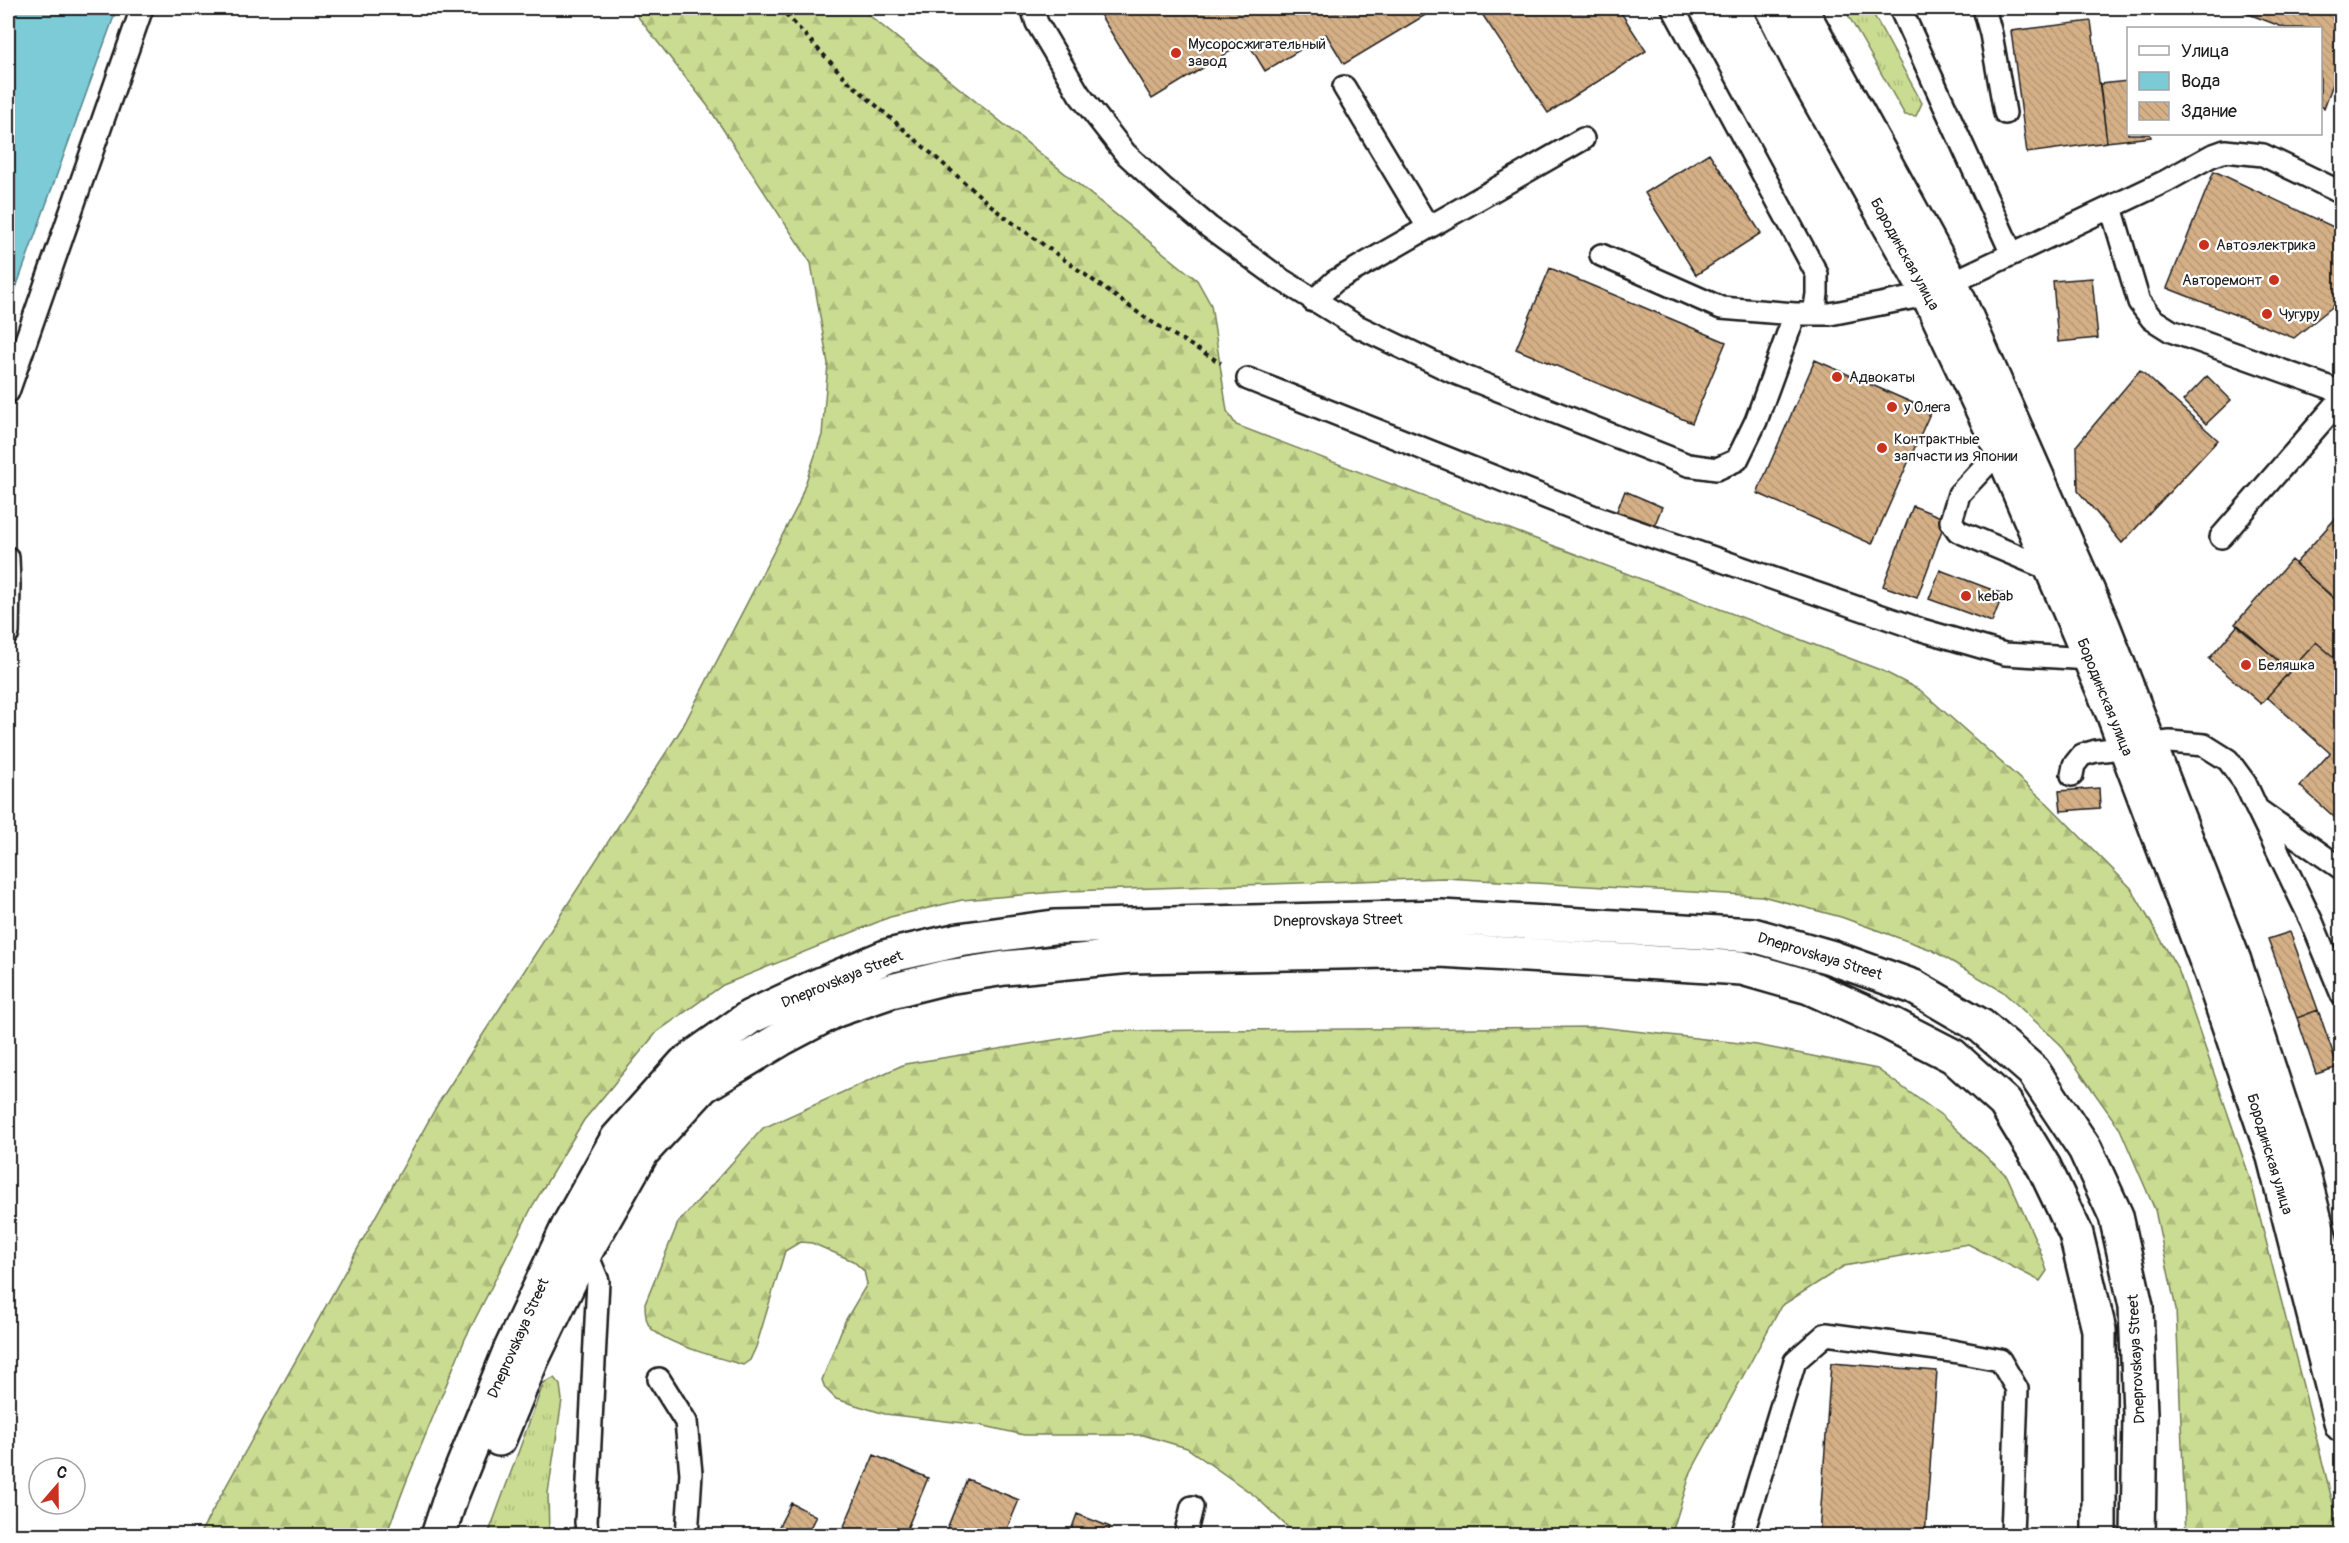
<svg xmlns="http://www.w3.org/2000/svg" width="2349" height="1543" font-family="Pangolin,sans-serif">
  <style>
    .grass { fill: url(#grass-tufts); stroke: #737c56; stroke-width: 1.5 }
    .forest { fill: url(#forest-firs); stroke: #737c56; stroke-width: 1.5 }
    .water { fill: #7bcbd6; stroke: #55858c; stroke-width: 1.5 }
    .building { fill: url(#building-back-hatch); stroke: #1c1c1c; stroke-width: 1.5 }
    .lines { fill: none; stroke-linecap: round; stroke-linejoin: round }
    .service-casing { stroke: #1c1c1c; stroke-width: 26 }
    .primary-casing { stroke: #1c1c1c; stroke-width: 38 }
    .path { stroke: #1c1c1c; stroke-width: 4; stroke-dasharray: 4.5 4.5; stroke-linecap: butt }
    .service { stroke: #fff; stroke-width: 21 }
    .primary { stroke: #fff; stroke-width: 33 }
    .poi-dot { fill: #c8321e; stroke: #fff; stroke-width: 2 }
    .labels { text-anchor: middle; stroke-width: 4.5; stroke-linejoin: round; paint-order: stroke }
    .poi-label { font-size: 15px; fill: #1c1c1c; stroke: #fff; text-anchor: start }
    .street-label { font-size: 15px; fill: #1c1c1c; stroke: #fff }
  </style>
  <defs>
    <pattern id="grass-tufts" width="24" height="20" patternUnits="userSpaceOnUse" patternTransform="scale(1.5)"><rect width="24" height="20" fill="#cadc91"/><path d="M3 7l-1-3M5 7V3M7 7l1-3M15 17l-1-3M17 17v-4M19 17l1-3" fill="none" stroke="#adbc7c"/></pattern>
    <pattern id="forest-firs" width="22" height="20" patternUnits="userSpaceOnUse" patternTransform="scale(1.5)"><rect width="22" height="20" fill="#cadc91"/><path d="M5 1l3.5 6h-7zM16 11l3.5 6h-7z" fill="#adbc7c"/></pattern>
    <pattern id="building-back-hatch" width="6" height="6" patternUnits="userSpaceOnUse" patternTransform="scale(1.5)"><rect width="6" height="6" fill="#d5b087"/><path d="M-1 5l2 2M0 0l6 6M5-1l2 2" fill="none" stroke="#b69774"/></pattern>
  </defs>
  <rect width="100%" height="100%" fill="#fff"/>
  <filter id="ink" filterUnits="userSpaceOnUse"><feTurbulence type="fractalNoise" baseFrequency=".0167" numOctaves="2"/><feDisplacementMap in="SourceGraphic" scale="12" xChannelSelector="R" yChannelSelector="G"/><feConvolveMatrix kernelMatrix="1 2 1 2 8 2 1 2 1" color-interpolation-filters="sRGB"/></filter>
  <g filter="url(#ink)">
    <path class="grass" d="M1844 8H1870L1922 103 1916 116 1905 115Z
      M554 1378 560 1385 562 1400 548 1493 549 1535H488L541 1390 545 1382Z"/>
    <path class="forest" d="M631 8H860L1197 280 1211 305 1227 411 1236 425 1883 671 1920 690 2047 803 2131 888 2178 969 2250 1178 2341 1535H2186L2176 1309 2155 1210 2120 1129 2060 1044 2002 991 1932 950 1841 917 1762 896 1445 878 1068 891 962 900 890 917 723 985 657 1032 584 1120 533 1205 465 1339 407 1480 386 1535H199L439 1102 682 728 798 505 822 435 828 364 811 263 707 105Z
      M1599 1027 1757 1045 1877 1069 1941 1115 2007 1176 2040 1250 2047 1271 2040 1281 1968 1244 1844 1266 1781 1306 1691 1472 1671 1536 1296 1535 1255 1496 1187 1448 1143 1435H1024L980 1425 885 1414 836 1399 825 1388 822 1380 845 1321 867 1284 864 1271 853 1261 812 1243 800 1242 785 1251 756 1347 750 1360 743 1365C720 1358 664 1344 650 1327 645 1321 645 1311 645 1304L678 1223 763 1128 905 1064 1110 1031Z"/>
    <path class="water" d="M8 8H117L8 310Z"/>
    <path class="building" d="M1096 8H1437L1344 64 1326 34 1265 71 1247 41 1152 99Z
      M1478 8H1618L1646 51 1548 113Z
      M2233 8H2342V69L2339 68 2324 108 2320 106V28H2285Z
      M2091 21 2107 142 2027 153 2011 31Z
      M2128 81V134H2150L2151 137 2107 142 2100 84Z
      M1709 153 1761 233 1696 275 1645 193Z
      M2214 171 2342 231V299L2294 338 2167 288Z
      M1550 268 1726 342 1692 423 1516 349Z
      M2092 278 2098 338 2058 342 2053 281Z
      M1815 360 1931 411 1872 544 1757 493Z
      M2140 370 2218 440 2122 543 2078 491 2077 445Z
      M2207 376 2231 400 2206 424 2183 401Z
      M1625 491 1662 507 1653 529 1616 513Z
      M1913 506 1946 519 1917 598 1883 586Z
      M2342 511V604L2341 605 2295 564Z
      M2291 560 2342 605V664L2316 642 2290 671 2235 624Z
      M1940 570 2003 594 1992 622 1929 599Z
      M2238 625 2290 671 2261 704 2209 659Z
      M2316 642 2342 664V824L2300 786 2330 753 2267 697Z
      M2099 788 2100 808 2061 811 2059 791Z
      M2290 932 2318 1010 2297 1018 2268 939Z
      M2318 1010 2338 1067 2316 1074 2297 1018Z
      M1831 1363 1937 1371 1925 1536H1819Z
      M874 1455 928 1478 904 1536H840Z
      M967 1479 1019 1500 1004 1536H944Z
      M791 1503 816 1516 806 1536H774Z
      M1077 1514 1110 1527 1107 1536H1069Z"/>
    <g class="lines">
      <g class="service-casing">
        <path id="service" d="M1032 8 1037 23 1079 94 1125 153 1164 189 1209 227 1282 280 1355 325 1453 372 1688 465 1717 469 1737 460 1756 421 1795 314
          M1673 8 1817 274V294L1814 314
          M1900 8 2012 254
          M1984 8 1991 34 2005 113
          M1344 87 1428 227
          M2111 207 2139 302 2152 319 2171 331 2342 392
          M1601 255 1721 308 1795 314H1830L1911 298 1951 283 2166 181 2211 156 2225 151 2263 155 2342 193
          M1313 301 1335 281 1583 139
          M1248 379 1595 517 1922 630 2005 654 2090 659
          M8 392 142 8
          M2001 449 1959 494 1951 521 1958 531 2053 571
          M2221 537 2342 398
          M8 558 9 585 8 633
          M2072 775 2074 765 2082 755 2096 751 2170 742 2204 745 2228 760 2245 783 2257 809 2342 869
          M2259 812 2312 922 2342 995
          M586 1252 598 1281 586 1522 588 1536
          M659 1379 686 1422 691 1473 687 1536
          M1185 1536 1192 1507
          M1742 1536 1795 1361 1826 1334 1952 1351 2000 1360 2017 1389 2012 1536"/>
      </g>
      <g class="primary-casing">
        <path id="primary" d="M1772 8 1811 85 1927 292 2001 449 2113 713 2211 973 2274 1157 2342 1425
          M1800 8 1951 283 2103 626 2234 961 2303 1174 2342 1325
          M499 1439 532 1359 575 1270 642 1152 703 1086 781 1039 836 1010 891 991 947 977 1005 968 1131 956 1440 950 1742 968 1809 987 1891 1024 1953 1056 2005 1103 2044 1167 2076 1234 2099 1330V1536
          M438 1536 451 1496 510 1351 570 1223 617 1139 684 1064 750 1017 810 989 888 956 959 940 1054 927 1441 917 1753 935 1830 957 1914 987 1981 1026 2033 1071 2085 1149 2116 1216 2136 1306 2140 1414 2138 1536"/>
      </g>
      <path class="path" d="M780 8 848 81 1002 215 1147 319 1221 363"/>
      <use href="#service" class="service"/>
      <use href="#primary" class="primary"/>
    </g>
  </g>
  <g class="poi-dot">
    <circle cx="1176" cy="53" r="6"/>
    <circle cx="2204" cy="245" r="6"/>
    <circle cx="2274" cy="280" r="6"/>
    <circle cx="2267" cy="314" r="6"/>
    <circle cx="1837" cy="377" r="6"/>
    <circle cx="1892" cy="407" r="6"/>
    <circle cx="1882" cy="448" r="6"/>
    <circle cx="1966" cy="596" r="6"/>
    <circle cx="2246" cy="665" r="6"/>
  </g>
  <g class="labels">
    <g class="poi-label">
      <text x="1188" y="49">Мусоросжигательный<tspan x="1188" dy="17">завод</tspan></text>
      <text x="2216" y="250">Автоэлектрика</text>
      <text x="2262" y="285" text-anchor="end">Авторемонт</text>
      <text x="2279" y="319">Чугуру</text>
      <text x="1849" y="382">Адвокаты</text>
      <text x="1904" y="412">у Олега</text>
      <text x="1894" y="444">Контрактные<tspan x="1894" dy="17">запчасти из Японии</tspan></text>
      <text x="1978" y="601">kebab</text>
      <text x="2258" y="670">Беляшка</text>
    </g>
    <g class="street-label">
      <text transform="translate(1905 254) rotate(61)" y="5">Бородинская улица</text>
      <text transform="translate(2105 697) rotate(68)" y="5">Бородинская улица</text>
      <text transform="translate(1338 920) rotate(-1)" y="5">Dneprovskaya Street</text>
      <text transform="translate(1820 956) rotate(17)" y="5">Dneprovskaya Street</text>
      <text transform="translate(842 979) rotate(-22)" y="5">Dneprovskaya Street</text>
      <text transform="translate(2270 1154) rotate(73)" y="5">Бородинская улица</text>
      <text transform="translate(518 1338) rotate(-66)" y="5">Dneprovskaya Street</text>
      <text transform="translate(2136 1359) rotate(-93)" y="5">Dneprovskaya Street</text>
    </g>
  </g>
  <rect width="2349" height="1543" fill="none" stroke="#fff" stroke-width="30"/>
  <rect x="15" y="15" width="2319" height="1513" fill="none" stroke="#1c1c1c" stroke-width="2" filter="url(#ink)"/>
  <rect x="2127" y="27" width="195" height="108" fill="#ffffff" stroke="#a4a4a4" stroke-width="1.5"/>
  <rect x="2139" y="46" width="30" height="9" fill="#ffffff" stroke="#a4a4a4" stroke-width="1.5"/>
  <text x="2181" y="57" font-size="18" fill="#1c1c1c">Улица</text>
  <rect x="2139" y="72" width="30" height="18" fill="#7bcbd6" stroke="#a4a4a4" stroke-width="1.5"/>
  <text x="2181" y="87" font-size="18" fill="#1c1c1c">Вода</text>
  <rect x="2139" y="102" width="30" height="18" fill="url(#building-back-hatch)" stroke="#a4a4a4" stroke-width="1.5"/>
  <text x="2181" y="117" font-size="18" fill="#1c1c1c">Здание</text>
  <g transform="translate(57 1486) rotate(20)"><circle r="28" fill="#ffffff" stroke="#a4a4a4" stroke-width="1.5"/>
  <path d="M0-4.5L10 22L0 15L-10 22Z" fill="#c8321e"/>
  <text y="-9" font-size="16" font-weight="bold" text-anchor="middle" fill="#1c1c1c">С</text>
  </g>
</svg>
